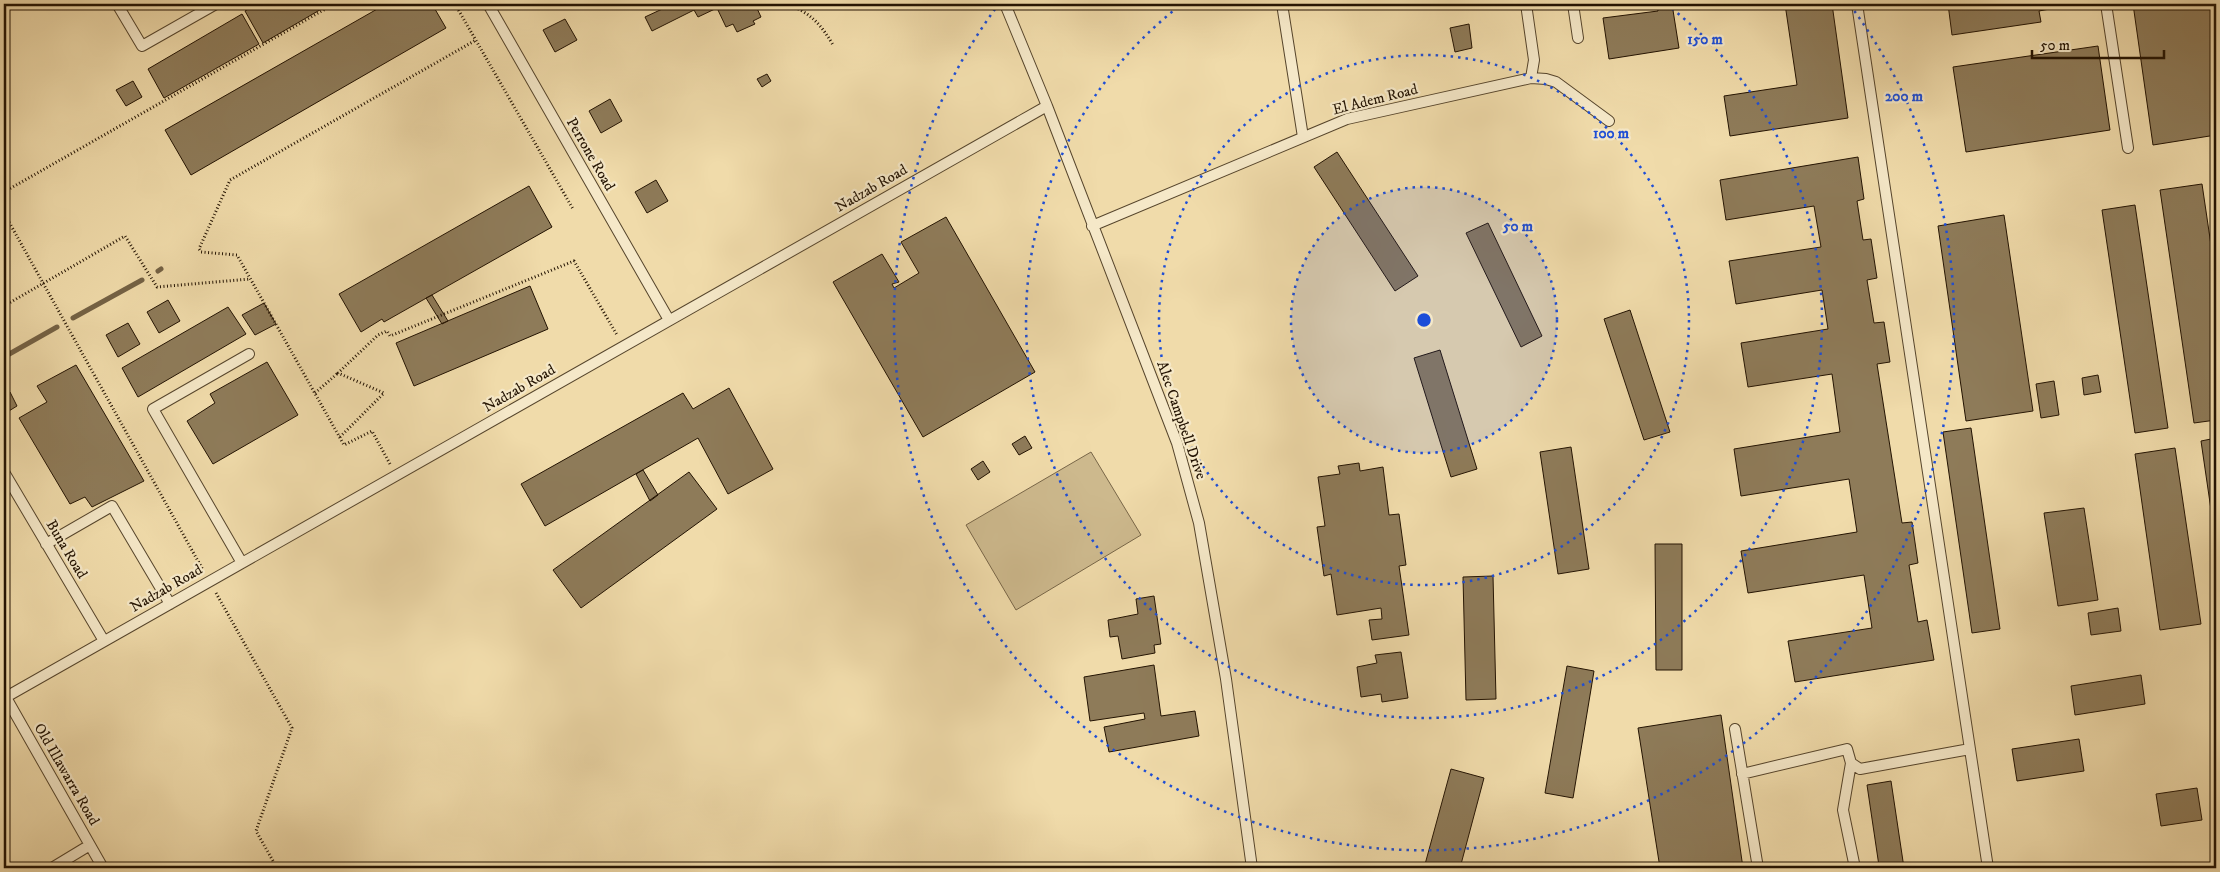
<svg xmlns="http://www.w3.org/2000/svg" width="2220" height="872" font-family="'IM FELL DW Pica',serif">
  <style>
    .green { fill: #cdb98d; stroke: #786648 }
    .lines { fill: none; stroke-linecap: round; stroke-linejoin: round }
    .stream { stroke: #746245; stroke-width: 5 }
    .building { fill: #8e7b59; stroke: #231302 }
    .lane-casing { stroke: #56452c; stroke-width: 12 }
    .path { stroke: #231302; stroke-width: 3; stroke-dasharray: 1 2.5; stroke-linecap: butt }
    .lane { stroke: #f5e8c8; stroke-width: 10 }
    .ring { fill: none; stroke: #1d4ed8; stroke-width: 2.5; stroke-dasharray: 2.5 5 }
    .labels { text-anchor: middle; stroke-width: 4.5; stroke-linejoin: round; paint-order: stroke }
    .street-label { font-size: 15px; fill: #231302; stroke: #f5e8c8 }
    .centre { fill: #1d4ed8; stroke: #f5e8c8; stroke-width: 2.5 }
    .ring-label { font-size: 15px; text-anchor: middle; font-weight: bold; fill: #1d4ed8; stroke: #f5e8c8; stroke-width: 4.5; stroke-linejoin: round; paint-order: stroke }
  </style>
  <rect width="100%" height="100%" fill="#f0dbaa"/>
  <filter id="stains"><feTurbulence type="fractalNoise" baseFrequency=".004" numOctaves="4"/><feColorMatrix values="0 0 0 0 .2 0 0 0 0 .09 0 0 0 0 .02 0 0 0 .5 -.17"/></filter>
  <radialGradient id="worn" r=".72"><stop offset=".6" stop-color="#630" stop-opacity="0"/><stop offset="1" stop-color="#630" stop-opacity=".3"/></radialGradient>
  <path class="green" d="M1091 452 1141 535 1016 610 966 525Z"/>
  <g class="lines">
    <path class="stream" d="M158 271 161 269
      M73 318 142 280
      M4 357 57 327"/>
  </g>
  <path class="building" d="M257 4H330L263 43 245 11Z
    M386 4H432L446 28 191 175 165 130Z
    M673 4H755L761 17 753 21 755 24 737 32 733 24 726 27 717 8 698 17 694 10 652 31 645 17Z
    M1657 4H1672L1679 48 1609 59 1603 18 1658 11Z
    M1785 4H1832L1848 118 1730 136 1724 96 1797 85Z
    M1948 4H2054L2055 8 2039 11 2041 22 1952 35Z
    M2133 4H2216V135L2153 145Z
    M242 14 259 44 164 98 148 69Z
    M565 19 577 40 555 52 543 30Z
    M1469 24 1472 48 1455 52 1450 28Z
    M2098 46 2110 130 1966 152 1953 67Z
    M767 74 771 81 762 87 757 79Z
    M133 81 142 97 126 106 116 90Z
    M610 99 622 121 601 133 589 111Z
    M1337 152 1418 276 1395 291 1314 167Z
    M1858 157 1864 199 1857 201 1863 240 1871 239 1877 278 1867 280 1874 323 1884 322 1890 362 1877 364 1902 523 1912 522 1918 563 1909 565 1918 622 1927 620 1934 660 1795 682 1788 641 1872 628 1864 575 1748 593 1741 551 1857 532 1849 479 1741 496 1734 449 1840 432 1832 374 1748 387 1741 343 1828 329 1822 290 1736 304 1729 261 1821 247 1814 206 1726 220 1720 180Z
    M656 180 668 201 647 213 635 192Z
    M2202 184 2216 279V420L2194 423 2160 190Z
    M529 186 552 227 384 322 382 319 361 332 339 294Z
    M2135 205 2168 428 2135 433 2102 210Z
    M2004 215 2033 411 1966 421 1938 226Z
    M946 217 1035 372 923 437 833 282 882 254 899 282 892 284 894 288 919 273 901 242Z
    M1488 223 1542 336 1521 347 1466 233Z
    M530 286 548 329 414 386 396 343Z
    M432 295 448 321 442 324 426 298Z
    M168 300 180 321 159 333 147 312Z
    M264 303 276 324 255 335 242 315Z
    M228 307 246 334 138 397 122 368Z
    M1630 310 1670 432 1644 440 1604 319Z
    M128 323 140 344 118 357 106 335Z
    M1440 350 1477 469 1451 477 1414 358Z
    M267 362 298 415 213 464 187 421 215 403 210 394Z
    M76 365 144 481 92 507 85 497 70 504 19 418 47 402 37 386Z
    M2098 375 2101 392 2084 395 2082 378Z
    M2054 381 2059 415 2041 418 2036 384Z
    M729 388 773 469 728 494 698 438 545 526 521 484 683 393 693 409Z
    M10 392 17 406 4 414V396Z
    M1971 428 2000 629 1972 633 1943 432Z
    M1025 436 1032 448 1019 455 1012 444Z
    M2216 438V544L2201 441Z
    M1571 447 1589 569 1558 574 1540 452Z
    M2175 448 2201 624 2160 630 2135 454Z
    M983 461 990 472 978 480 971 469Z
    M1359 463 1360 471 1383 467 1389 515 1399 514 1406 565 1399 566 1409 635 1372 640 1369 620 1382 619 1381 608 1337 615 1331 574 1324 576 1317 527 1325 526 1318 477 1340 474 1338 466Z
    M643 470 658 495 650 501 636 474Z
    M689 472 717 509 581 608 553 570Z
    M2084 508 2098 600 2058 606 2044 513Z
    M1655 544H1682V670H1656Z
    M1493 576 1496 699 1466 700 1463 577Z
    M1154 596 1161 644 1154 645 1155 653 1122 659 1118 636 1110 637 1108 620 1138 614 1136 599Z
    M2118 608 2121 631 2091 635 2088 613Z
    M1401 652 1408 698 1382 702 1381 694 1361 697 1357 667 1377 663 1375 655Z
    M1154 665 1161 716 1195 711 1199 736 1109 752 1104 727 1145 719 1144 713 1090 721 1084 677Z
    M1567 666 1594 671 1573 798 1545 793Z
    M2141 675 2145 704 2075 715 2071 686Z
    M1721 715 1743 868H1660L1638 728Z
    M2079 739 2084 771 2017 781 2012 749Z
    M1451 769 1484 778 1460 868H1424Z
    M1891 781 1904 868H1885V865L1879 866 1867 785Z
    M2197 788 2202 820 2161 826 2156 794Z"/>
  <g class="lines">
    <g class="lane-casing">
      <path id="lane" d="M117 4 142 46 216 4
        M488 4 669 320
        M1005 4 1047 106 1177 443 1199 523 1226 679 1252 868
        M1282 4 1303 137
        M1526 4 1534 60 1531 78
        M1573 4 1578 38
        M1857 4 1988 868
        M2106 4 2128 148
        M1092 226 1347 119 1531 78 1546 79 1556 82 1609 121
        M4 472 104 641
        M46 544 112 506 170 604
        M242 563 153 409 249 354
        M4 694 103 868
        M6 697 1047 106
        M1735 729 1758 868
        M1851 763 1843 810 1855 868
        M1742 774 1847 749 1851 763 1860 769 1970 749
        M4 867 6 868
        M52 868 90 845"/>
    </g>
    <path class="path" d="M455 4 573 209
      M785 4C809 11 821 24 833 45
      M4 192 334 4
      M4 213 203 570
      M4 306 125 236 157 287 250 279
      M315 393 338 373
      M340 437 384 393 338 373 378 335 387 331 390 336 574 261 617 335
      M390 464 372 431 344 445 237 255 201 252 199 249 230 180 476 40
      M216 593 292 728 256 831 277 868"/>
    <use href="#lane" class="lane"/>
  </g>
  <circle cx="1424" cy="320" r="133" fill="#1d4ed8" fill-opacity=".12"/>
  <g class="ring">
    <circle cx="1424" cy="320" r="133"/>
    <circle cx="1424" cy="320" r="265"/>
    <path d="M1666 4A398 398 0 1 1 1182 4"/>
    <path d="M1850 5A530 530 0 1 1 998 5"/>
  </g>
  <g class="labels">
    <g class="street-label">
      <text transform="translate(1375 99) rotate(-14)" y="5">El Adem Road</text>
      <text transform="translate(591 154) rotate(60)" y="5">Perrone Road</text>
      <text transform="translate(871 188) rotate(-30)" y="5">Nadzab Road</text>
      <text transform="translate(519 388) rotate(-30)" y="5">Nadzab Road</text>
      <text transform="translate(1182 420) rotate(71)" y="5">Alec Campbell Drive</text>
      <text transform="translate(67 549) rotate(59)" y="5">Buna Road</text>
      <text transform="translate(166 588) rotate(-30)" y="5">Nadzab Road</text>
      <text transform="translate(67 774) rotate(60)" y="5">Old Illawarra Road</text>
    </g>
  </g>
  <circle cx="1424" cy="320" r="8" class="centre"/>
  <g class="ring-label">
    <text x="1705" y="44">150 m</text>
    <text x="1904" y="101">200 m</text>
    <text x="1611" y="138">100 m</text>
    <text x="1518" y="231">50 m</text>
  </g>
  <rect width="2220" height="872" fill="none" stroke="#f0dbaa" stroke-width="20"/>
  <rect x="5" y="5" width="2210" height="862" fill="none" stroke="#231302" stroke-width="2.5"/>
  <rect x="10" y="10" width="2200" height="852" fill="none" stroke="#231302"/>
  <path d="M2032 50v8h132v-8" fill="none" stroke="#231302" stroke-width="2.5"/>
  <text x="2040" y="50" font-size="15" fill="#231302" stroke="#f5e8c8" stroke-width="4" paint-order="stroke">50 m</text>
  <rect width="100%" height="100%" filter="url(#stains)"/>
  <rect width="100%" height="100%" fill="url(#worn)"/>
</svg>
